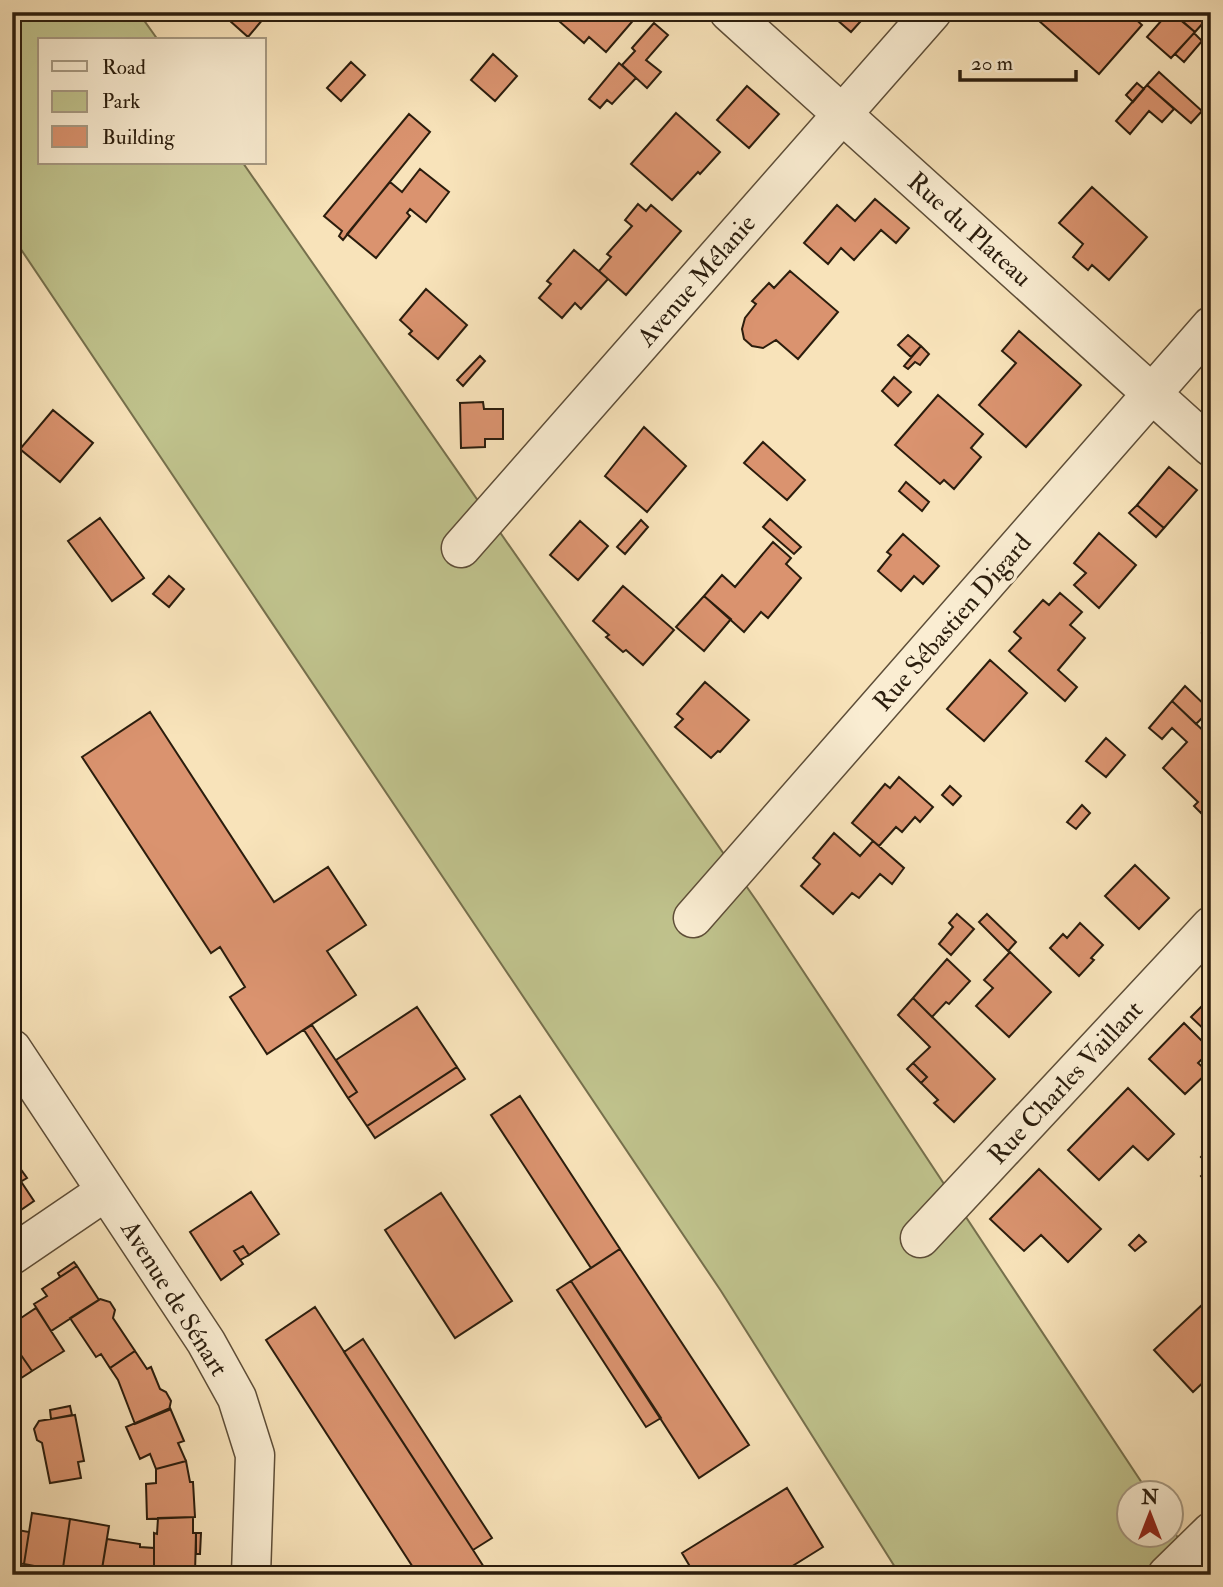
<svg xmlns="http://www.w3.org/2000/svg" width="1223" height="1587" font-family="'IM FELL Double Pica',serif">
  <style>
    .green { fill: #c0c38d; stroke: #76704d; stroke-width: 2 }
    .building { fill: #da936f; stroke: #2b1d0d; stroke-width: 2 }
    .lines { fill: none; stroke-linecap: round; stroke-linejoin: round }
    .minor-casing { stroke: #5e4e38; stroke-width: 41 }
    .minor { stroke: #faedd2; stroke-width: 38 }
    .labels { text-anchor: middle; stroke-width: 7; stroke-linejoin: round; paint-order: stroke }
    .street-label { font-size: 26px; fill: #2b1d0d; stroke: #faedd2 }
  </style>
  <rect width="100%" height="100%" fill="#f8e3ba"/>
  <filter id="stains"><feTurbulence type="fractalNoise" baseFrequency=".00286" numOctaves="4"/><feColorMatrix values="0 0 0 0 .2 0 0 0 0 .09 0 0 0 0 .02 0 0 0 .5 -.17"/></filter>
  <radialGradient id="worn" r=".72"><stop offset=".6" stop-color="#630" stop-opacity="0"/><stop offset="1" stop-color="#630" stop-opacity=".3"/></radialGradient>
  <path class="green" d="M12 12H138L158 40H40V163H243L758 903 1148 1492H1128V1534H1170L1171 1527 1202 1575H900L721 1291 12 236Z"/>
  <path class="building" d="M220 12H269L248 37Z
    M569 12H633L637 16 606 52 589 37 584 43 560 22Z
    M828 12H869L851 32Z
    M1029 12H1128L1142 25 1099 74Z
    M1169 12H1172L1195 32 1171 58 1147 37Z
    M1182 12H1211V14L1195 32 1178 18Z
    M654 23 668 35 646 60 661 72 647 88 622 65 635 51 632 48Z
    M1194 33 1202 41 1184 62 1175 54Z
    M493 54 517 76 495 101 471 80Z
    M351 62 365 75 341 101 327 88Z
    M619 63 636 78 612 104 607 100 600 108 589 99Z
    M1159 72 1202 111 1191 123 1147 85Z
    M1137 83 1144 89 1133 102 1126 95Z
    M1147 85 1174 109 1162 122 1149 111 1130 134 1116 121Z
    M747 86 779 114 749 148 717 120Z
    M676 113 720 152 700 174 698 172 672 200 631 164Z
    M409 114 430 132 343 240 339 236 342 231 324 216Z
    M420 169 449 192 426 222 410 209 407 213 410 216 376 258 347 234 390 182 402 192Z
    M1092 187 1147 237 1109 280 1092 265 1088 270 1073 257 1083 244 1059 223Z
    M875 199 909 228 896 243 881 230 854 260 841 248 828 264 804 243 837 205 855 221Z
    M638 204 646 211 651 205 681 231 626 295 599 271 611 257 607 254 632 226 625 220Z
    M574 250 608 279 581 309 575 303 562 318 539 298 551 284 547 281Z
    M790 271 838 312 798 359 776 340 763 348 752 346 744 339 742 329 745 318 756 304 752 301 769 283 774 288Z
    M426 289 467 325 438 359 409 334 412 331 400 320Z
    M1019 331 1081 385 1026 447 979 405 1016 363 1002 351Z
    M908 335 921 346 911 357 898 345Z
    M921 346 929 354 920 365 915 362 908 369 904 366Z
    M480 356 485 361 463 386 457 380Z
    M894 377 911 392 898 406 882 391Z
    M938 395 983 434 971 448 981 457 954 489 944 480 940 484 895 445Z
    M483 402 484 409H503V439H485V447L461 448 460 403Z
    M53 410 93 443 60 482 20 449Z
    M644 427 686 466 647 512 605 476Z
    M763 442 805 480 787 500 744 463Z
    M1169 467 1197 490 1164 528 1137 505Z
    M906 482 929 502 922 511 899 491Z
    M1137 505 1164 528 1156 537 1129 513Z
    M100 518 144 578 112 601 68 541Z
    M770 519 801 547 794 554 763 527Z
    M641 520 648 527 625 554 617 547Z
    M580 521 608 546 578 580 550 555Z
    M1099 533 1136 565 1099 608 1074 585 1086 573 1074 563Z
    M903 534 939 566 923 584 914 576 901 591 878 571 891 555 887 552Z
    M773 542 791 558 786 564 801 578 768 618 761 612 744 632 704 596 722 575 735 587Z
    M169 576 184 589 169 607 153 594Z
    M623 586 674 630 643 665 626 650 623 652 606 637 609 635 593 621Z
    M1060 593 1082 612 1070 625 1085 638 1058 670 1077 687 1065 701 1009 651 1021 638 1014 632 1043 600 1049 605Z
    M704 596 731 619 704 651 676 627Z
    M1211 623V641L1202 633Z
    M990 660 1027 693 984 741 947 709Z
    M705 682 749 720 720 752 718 751 711 758 675 727 683 719 677 714Z
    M1185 686 1210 710 1196 724 1172 701Z
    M1172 701 1211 738V815L1205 809 1201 813 1194 806 1198 802 1163 768 1187 742 1172 728 1162 739 1149 728Z
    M150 712 274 902 328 867 366 925 327 951 356 995 267 1054 230 997 245 987 220 947 211 953 82 757Z
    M1106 738 1125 755 1106 777 1086 761Z
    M899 777 933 807 920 822 915 817 902 832 896 827 879 846 852 823 885 784 890 788Z
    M950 786 961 796 953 805 942 795Z
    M1082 805 1090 813 1076 829 1067 822Z
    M834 833 860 856 873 841 904 868 892 884 880 874 859 898 852 893 833 914 801 886 820 864 813 858Z
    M1135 865 1169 898 1139 929 1105 896Z
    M957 914 974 929 951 955 939 944 953 927 949 923Z
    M987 914 1016 942 1008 951 979 922Z
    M1080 923 1103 945 1091 958 1094 960 1079 976 1050 948 1063 934 1067 938Z
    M1010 952 1051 992 1009 1037 976 1006 993 988 984 980Z
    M947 959 970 981 949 1004 946 1002 932 1017 913 998Z
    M1211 997V1036L1191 1017Z
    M913 998 995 1079 954 1122 934 1103 938 1100 921 1083 927 1077 913 1063 930 1047 898 1015Z
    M417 1007 457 1067 367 1126 348 1098 357 1092 336 1060Z
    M1184 1023 1211 1050 1198 1063 1208 1072 1185 1094 1149 1059Z
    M312 1025 357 1092 348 1098 304 1030Z
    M913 1063 927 1077 921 1083 907 1069Z
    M457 1067 465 1079 375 1138 367 1126Z
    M1128 1088 1174 1134 1148 1160 1133 1146 1099 1180 1068 1150Z
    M520 1096 620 1249 591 1268 491 1115Z
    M1211 1147V1167L1201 1157Z
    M17 1164 27 1178 22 1181 12 1168Z
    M12 1168 34 1201 12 1216Z
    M1039 1169 1101 1229 1068 1262 1041 1235 1024 1251 990 1219Z
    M1209 1169 1211 1172V1187L1201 1176Z
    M251 1192 279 1234 249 1255 243 1246 234 1251 243 1264 221 1280 190 1232Z
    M441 1193 512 1301 455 1338 385 1230Z
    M1139 1235 1146 1242 1135 1251 1129 1245Z
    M243 1246 249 1255 240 1260 234 1251Z
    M620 1249 749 1445 699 1478 571 1281Z
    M74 1262 77 1266 60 1277 58 1273Z
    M77 1266 99 1300 51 1331 34 1304 47 1296 42 1289Z
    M571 1281 661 1418 646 1427 557 1290Z
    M100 1299 110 1302 115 1310 113 1318 135 1351 110 1368 101 1354 96 1357 70 1318Z
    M1203 1304 1211 1312V1375L1193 1392 1154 1350Z
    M315 1307 473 1550 489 1575H418L266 1340Z
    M36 1308 64 1351 32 1371 12 1342V1318L15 1316 18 1320Z
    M363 1339 492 1538 473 1550 344 1352Z
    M12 1342 32 1371 12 1384Z
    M135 1351 147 1369 151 1367 160 1389 166 1392 171 1401 169 1410 135 1424 118 1380 110 1368Z
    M70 1406 72 1415 51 1419 50 1410Z
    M170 1408 184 1441 178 1443 186 1461 156 1469 150 1454 140 1459 126 1427Z
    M75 1415 84 1461 78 1462 81 1478 50 1483 42 1443 37 1440 34 1429 39 1421Z
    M186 1461 190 1482H193L195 1517 147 1519 146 1484 156 1483V1469Z
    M787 1488 823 1547 778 1575H695L682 1553Z
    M32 1513 70 1519 62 1575 44 1571 45 1568 24 1564Z
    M193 1517V1533H196L195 1574 154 1573V1533L157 1534 158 1518Z
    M70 1519 109 1526 101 1575 80 1572 79 1575H62Z
    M12 1529 29 1532 24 1564 12 1563Z
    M196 1533H201L200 1554H196Z
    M107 1539 140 1544V1547L154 1548V1575H101Z"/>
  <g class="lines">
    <g class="minor-casing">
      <path id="minor" d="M729 12 1211 447
        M461 548 932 12
        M693 918 1211 326
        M12 1049 206 1342 237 1398 255 1455 251 1575
        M920 1238 1211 926
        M12 1255 106 1191
        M1167 1575 1211 1532"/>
    </g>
    <use href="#minor" class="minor"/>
  </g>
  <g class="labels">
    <g class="street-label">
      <text transform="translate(970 229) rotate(42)" y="9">Rue du Plateau</text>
      <text transform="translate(696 280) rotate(-49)" y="9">Avenue Mélanie</text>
      <text transform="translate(952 622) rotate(-49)" y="9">Rue Sébastien Digard</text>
      <text transform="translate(1065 1082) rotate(-47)" y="9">Rue Charles Vaillant</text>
      <text transform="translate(175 1298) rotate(58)" y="9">Avenue de Sénart</text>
    </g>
  </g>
  <rect width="1223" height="1587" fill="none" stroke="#f8e3ba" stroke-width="42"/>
  <rect x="14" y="14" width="1195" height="1559" fill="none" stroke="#2b1d0d" stroke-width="3.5"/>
  <rect x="21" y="21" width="1181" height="1545" fill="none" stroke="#2b1d0d" stroke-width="2"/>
  <rect x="38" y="38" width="228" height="126" fill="#faedd2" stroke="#a79a83" stroke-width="2"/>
  <rect x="52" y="61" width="35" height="10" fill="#faedd2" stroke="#a79a83" stroke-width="2"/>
  <text x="102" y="74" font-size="21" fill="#2b1d0d">Road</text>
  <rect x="52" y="91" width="35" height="21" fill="#c0c38d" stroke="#a79a83" stroke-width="2"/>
  <text x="102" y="108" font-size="21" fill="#2b1d0d">Park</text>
  <rect x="52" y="126" width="35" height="21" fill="#da936f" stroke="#a79a83" stroke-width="2"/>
  <text x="102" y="144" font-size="21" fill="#2b1d0d">Building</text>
  <g transform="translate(1150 1514)"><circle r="33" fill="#faedd2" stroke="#a79a83" stroke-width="2"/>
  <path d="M0-5L12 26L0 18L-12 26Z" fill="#8f2418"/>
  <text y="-10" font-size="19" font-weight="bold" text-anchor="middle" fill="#2b1d0d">N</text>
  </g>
  <path d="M960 70v10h116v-10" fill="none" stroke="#2b1d0d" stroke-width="3.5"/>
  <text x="971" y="70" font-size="21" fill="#2b1d0d" stroke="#faedd2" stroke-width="5" paint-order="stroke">20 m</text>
  <rect width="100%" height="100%" filter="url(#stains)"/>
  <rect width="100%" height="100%" fill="url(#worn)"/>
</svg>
